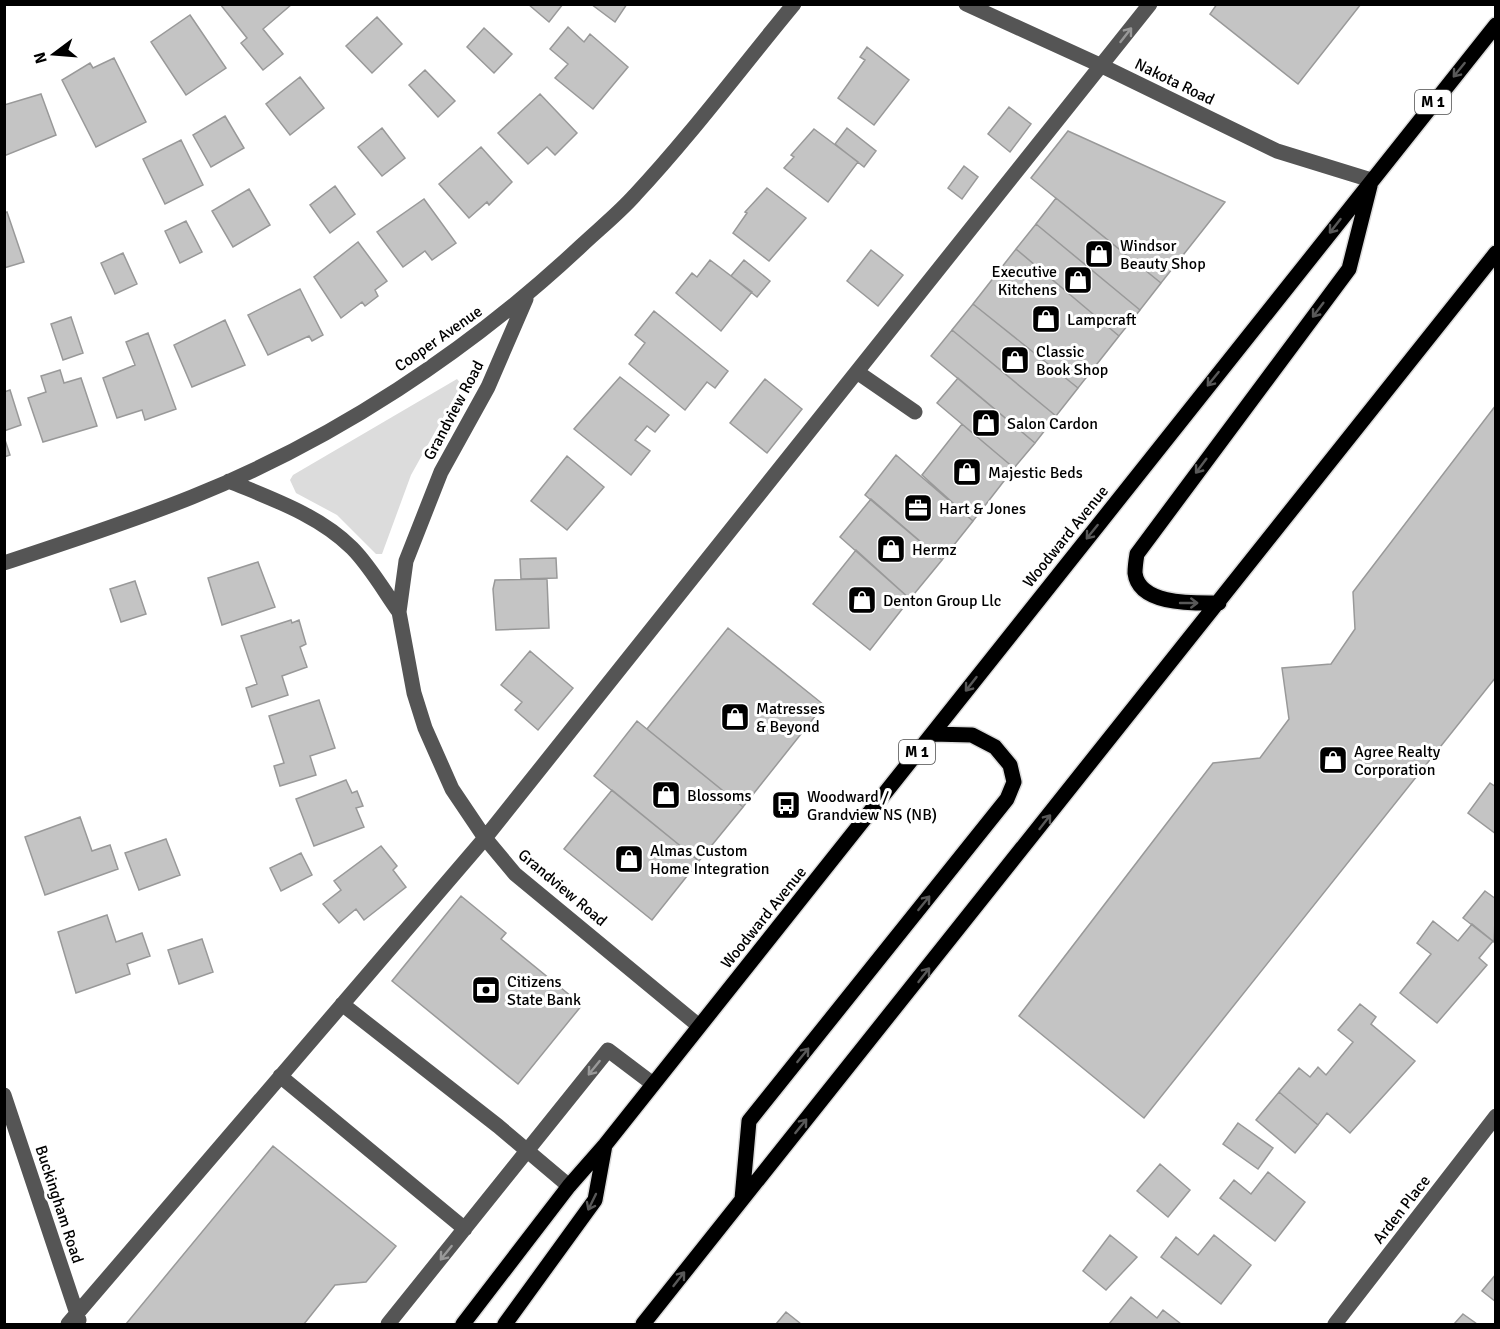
<svg xmlns="http://www.w3.org/2000/svg" width="1500" height="1329" font-family="Signika,sans-serif">
  <style>
    .grass { fill: #dcdcdc }
    .building { fill: #c4c4c4; stroke: #999; stroke-width: 1.5 }
    .lines { fill: none; stroke-linecap: round; stroke-linejoin: round }
    .major-casing { stroke: #dbdbdb; stroke-width: 18 }
    .minor { stroke: #555; stroke-width: 15 }
    .major { stroke: #000; stroke-width: 15 }
    .oneway { stroke: #999 }
    .oneway2 { stroke: #595959 }
    .labels { text-anchor: middle; stroke-width: 6; stroke-linejoin: round; paint-order: stroke }
    .shield { fill: #fff; stroke: #4c4c4c; stroke-width: 1.5 }
    .shield-label { font-size: 15px; font-weight: bold; fill: #000 }
    .street-label { font-size: 16px; fill: #000; stroke: #fff }
    .poi-label { font-size: 16px; fill: #000; stroke: #fff; text-anchor: start }
  </style>
  <rect width="100%" height="100%" fill="#fff"/>
  <path class="grass" d="M457 379 461 384 460 387 411 475 382 554H376L337 515 296 493 290 480 293 475Z"/>
  <path class="building" d="M220 4H292L263 29 283 54 263 70 241 43 247 38Z
    M528 4H563L549 22Z
    M591 4H627L615 22Z
    M1217 4H1361L1298 84 1210 14Z
    M190 15 226 68 186 95 151 42Z
    M377 17 402 44 372 73 346 46Z
    M568 27 584 42 590 34 628 67 593 109 555 78 568 64 550 49Z
    M484 28 512 54 494 73 467 47Z
    M867 47 909 80 874 125 838 98 865 60 860 57Z
    M114 58 146 122 96 147 62 80 90 63 93 68Z
    M425 70 455 101 438 117 409 85Z
    M300 77 324 108 290 135 266 104Z
    M41 94 56 135 4 156V105Z
    M540 94 577 133 555 155 547 147 528 164 498 133Z
    M1009 107 1031 124 1010 152 988 134Z
    M225 116 244 148 211 167 193 135Z
    M382 128 405 158 382 176 358 147Z
    M847 128 876 151 864 167 835 144Z
    M814 129 858 162 828 202 784 168 794 157 791 155Z
    M1068 131 1225 202 1161 283 1031 178Z
    M181 140 203 185 165 204 143 159Z
    M481 147 512 182 489 205 487 202 469 218 439 184Z
    M964 166 978 177 962 199 948 188Z
    M335 186 355 214 330 233 310 205Z
    M767 188 806 218 769 261 733 233 747 213 745 212Z
    M249 189 270 225 233 247 212 211Z
    M1056 198 1161 283 1140 310 1036 224Z
    M424 199 456 243 432 260 425 251 403 267 377 232Z
    M7 212 24 262 4 268V213Z
    M186 221 202 252 180 263 165 231Z
    M1036 224 1140 310 1119 336 1016 249Z
    M358 242 387 281 375 290 378 296 365 306 362 302 341 318 314 277Z
    M1016 249 1119 336 1078 388 973 304Z
    M871 250 903 275 878 306 847 281Z
    M123 253 137 284 115 294 101 263Z
    M710 260 752 292 721 331 676 293 692 273 697 277Z
    M744 260 770 281 757 297 731 276Z
    M300 289 323 335 312 341 309 336 268 355 248 315Z
    M973 304 1078 388 1056 416 952 330Z
    M654 311 728 371 715 388 707 382 685 410 629 364 645 343 635 335Z
    M71 317 83 353 63 360 51 324Z
    M225 320 245 365 192 387 174 345Z
    M952 330 1056 416 1035 443 931 356Z
    M148 333 176 409 145 420 142 410 117 418 103 378 135 365 126 342Z
    M60 370 64 383 81 378 97 426 43 442 28 398 46 392 41 376Z
    M620 377 669 415 655 432 647 426 635 440 650 451 631 475 574 429Z
    M958 378 1035 443 1014 468 937 403Z
    M765 379 802 409 767 453 730 423Z
    M10 390 21 425 4 431V392Z
    M1496 405V677L1144 1118 1019 1016 1213 763 1260 758 1289 719 1282 668 1331 664 1355 629 1353 592Z
    M962 424 1014 468 973 521 922 475Z
    M4 437 10 455 4 457Z
    M896 455 973 521 942 560 865 495Z
    M567 456 604 487 567 530 531 501Z
    M871 499 942 560 910 599 840 537Z
    M856 550 910 599 870 650 813 604Z
    M556 558 557 578 521 579 520 559Z
    M258 562 275 607 222 625 208 578Z
    M547 579 549 628 496 630 493 589 495 580Z
    M135 581 146 614 121 622 110 589Z
    M291 620 292 623 299 620 306 644 300 647 307 667 282 676 288 695 252 707 246 688 257 684 241 636Z
    M728 628 824 705 743 807 647 729Z
    M530 651 573 688 538 730 515 710 522 702 501 685Z
    M319 700 335 748 310 756 316 775 280 786 274 766 284 763 269 716Z
    M637 721 743 807 699 861 594 776Z
    M346 780 352 793 357 791 363 806 356 808 364 827 314 846 296 799Z
    M1490 783 1496 787V834L1468 813Z
    M612 790 699 861 652 920 564 849Z
    M80 817 92 851 110 845 118 869 45 895 25 837Z
    M166 839 180 875 139 890 125 853Z
    M381 846 397 866 393 870 406 887 364 920 356 909 339 923 323 904 341 890 334 881Z
    M301 853 312 875 281 891 270 868Z
    M1485 891 1496 899 1494 942 1463 918Z
    M461 896 506 933 501 939 582 1005 518 1084 392 981Z
    M107 915 116 942 142 933 150 956 127 964 130 974 76 993 58 932Z
    M1433 921 1458 941 1472 924 1493 941 1479 958 1487 965 1437 1023 1400 993 1431 954 1417 943Z
    M202 939 213 972 179 984 168 950Z
    M1360 1004 1376 1017 1371 1024 1415 1061 1350 1133 1327 1113 1318 1125 1279 1092 1299 1068 1310 1077 1318 1067 1326 1075 1353 1042 1338 1030Z
    M1279 1092 1318 1125 1295 1153 1256 1120Z
    M1238 1123 1273 1148 1258 1169 1223 1144Z
    M273 1146 396 1246 366 1282 335 1285 304 1324H126Z
    M1160 1164 1190 1190 1168 1217 1137 1191Z
    M1268 1172 1305 1202 1275 1241 1220 1198 1234 1180 1251 1194Z
    M1110 1235 1137 1257 1106 1290 1083 1271Z
    M1214 1235 1251 1265 1221 1304 1161 1257 1176 1237 1198 1255Z
    M1496 1274V1302L1482 1291Z
    M1131 1297 1157 1318 1163 1310 1181 1324H1109Z
    M786 1312 801 1324H776Z
    M1463 1314 1477 1324H1454Z"/>
  <g class="lines">
    <g class="major-casing">
      <path id="major" d="M1219 603C1196 603 1139 606 1135 573 1135 567 1136 560 1137 554L1349 269 1370 186
        M742 1199 749 1121 1007 799 1014 782 1010 765 995 747 972 735 932 734
        M463 1324 569 1186 605 1145 1496 25
        M505 1324 595 1200 605 1145
        M643 1324 1496 253"/>
    </g>
    <path class="minor" d="M966 4 1102 66 1277 151 1371 180
      M526 299 488 387 441 472 406 561 399 612 414 693 425 728 452 789 485 838 515 874 699 1026
      M857 372 915 412
      M229 481C272 499 319 515 352 548 370 566 384 591 399 612
      M4 563C67 542 130 522 192 497 334 440 469 351 581 246 599 229 619 213 635 195 691 135 741 68 794 4
      M342 1004 498 1126 569 1186
      M280 1076 465 1229
      M4 1095 79 1320
      M68 1324 485 838 1150 4
      M388 1324 608 1050 653 1084
      M1335 1324 1496 1116"/>
    <use href="#major" class="major"/>
  </g>
  <defs><path id="oneway-shaft" d="M-6 0H5M1.5-3L5.5 0L1.5 3" fill="none" stroke-width="1.6" stroke-linecap="round" stroke-linejoin="round" transform="scale(1.5)"/></defs>
  <g class="oneway">
    <use href="#oneway-shaft" transform="translate(1126 35) rotate(-52)"/>
    <use href="#oneway-shaft" transform="translate(594 1068) rotate(129)"/>
    <use href="#oneway-shaft" transform="translate(446 1253) rotate(129)"/>
  </g>
  <g class="oneway2">
    <use href="#oneway-shaft" transform="translate(1459 70) rotate(129)"/>
    <use href="#oneway-shaft" transform="translate(1335 226) rotate(128)"/>
    <use href="#oneway-shaft" transform="translate(1318 310) rotate(127)"/>
    <use href="#oneway-shaft" transform="translate(1213 379) rotate(129)"/>
    <use href="#oneway-shaft" transform="translate(1201 466) rotate(127)"/>
    <use href="#oneway-shaft" transform="translate(1092 532) rotate(129)"/>
    <use href="#oneway-shaft" transform="translate(1189 603)"/>
    <use href="#oneway-shaft" transform="translate(971 684) rotate(128)"/>
    <use href="#oneway-shaft" transform="translate(1045 822) rotate(-52)"/>
    <use href="#oneway-shaft" transform="translate(924 903) rotate(-51)"/>
    <use href="#oneway-shaft" transform="translate(924 975) rotate(-52)"/>
    <use href="#oneway-shaft" transform="translate(803 1055) rotate(-51)"/>
    <use href="#oneway-shaft" transform="translate(801 1126) rotate(-51)"/>
    <use href="#oneway-shaft" transform="translate(592 1202) rotate(116)"/>
    <use href="#oneway-shaft" transform="translate(679 1279) rotate(-52)"/>
  </g>
  <defs>
    <g id="shop-square" transform="scale(1.5)"><rect x="-9" y="-9" width="18" height="18" rx="4" fill="#000" stroke="#fff"/><path d="M-5-2.5h2.3a2.7 3.5 0 0 1 5.4 0H5L5.5 6h-11ZM-1.5-2.5h3a1.5 2.3 0 0 0-3 0Z" fill="#fff"/></g>
    <g id="office-square" transform="scale(1.5)"><rect x="-9" y="-9" width="18" height="18" rx="4" fill="#000" stroke="#fff"/><path d="M-6-3h4V-5.5h4V-3h4V5H-6ZM-1-4.5V-3h2v-1.5ZM-6 0V1H6V0Z" fill="#fff"/></g>
    <g id="bus-square" transform="scale(1.5)"><rect x="-9" y="-9" width="18" height="18" rx="4" fill="#000" stroke="#fff"/><path d="M-5-6H5V4H4V6H2V4H-2V6H-4V4H-5ZM-3.5-4V0h7V-4ZM-3.5 1.2v1.5H-2V1.2ZM2 1.2v1.5H3.5V1.2Z" fill="#fff"/></g>
    <g id="bank-square" transform="scale(1.5)"><rect x="-9" y="-9" width="18" height="18" rx="4" fill="#000" stroke="#fff"/><path d="M-6-4H6V4H-6ZM0-2.3a2.3 2.3 0 1 0 0 4.6a2.3 2.3 0 1 0 0-4.6Z" fill="#fff"/></g>
  </defs>
  <g fill-rule="evenodd">
    <use href="#shop-square" x="1099" y="254"/>
    <use href="#shop-square" x="1078" y="280"/>
    <use href="#shop-square" x="1046" y="319"/>
    <use href="#shop-square" x="1015" y="360"/>
    <use href="#shop-square" x="986" y="423"/>
    <use href="#shop-square" x="967" y="472"/>
    <use href="#office-square" x="918" y="508"/>
    <use href="#shop-square" x="891" y="549"/>
    <use href="#shop-square" x="862" y="600"/>
    <use href="#shop-square" x="735" y="717"/>
    <use href="#shop-square" x="1333" y="760"/>
    <use href="#shop-square" x="666" y="795"/>
    <use href="#bus-square" x="786" y="805"/>
    <use href="#shop-square" x="629" y="859"/>
    <use href="#bank-square" x="486" y="990"/>
  </g>
  <g class="labels">
    <g class="shield">
      <rect x="1415" y="90" width="36" height="24" rx="4.5"/>
      <rect x="899" y="740" width="36" height="24" rx="4.5"/>
    </g>
    <g class="shield-label">
      <text x="1433" y="107">M 1</text>
      <text x="917" y="757">M 1</text>
    </g>
    <g class="street-label">
      <text transform="translate(1175 81) rotate(26)" y="6">Nakota Road</text>
      <text transform="translate(438 338) rotate(-35)" y="6">Cooper Avenue</text>
      <text transform="translate(453 410) rotate(-62)" y="6">Grandview Road</text>
      <text transform="translate(1065 536) rotate(-51)" y="6">Woodward Avenue</text>
      <text transform="translate(563 887) rotate(40)" y="6">Grandview Road</text>
      <text transform="translate(763 917) rotate(-51)" y="6">Woodward Avenue</text>
      <text transform="translate(60 1204) rotate(72)" y="6">Buckingham Road</text>
      <text transform="translate(1401 1209) rotate(-52)" y="6">Arden Place</text>
    </g>
    <g class="poi-label">
      <text x="1120" y="251">Windsor<tspan x="1120" dy="18">Beauty Shop</tspan></text>
      <text x="1057" y="277" text-anchor="end">Executive<tspan x="1057" dy="18">Kitchens</tspan></text>
      <text x="1067" y="325">Lampcraft</text>
      <text x="1036" y="357">Classic<tspan x="1036" dy="18">Book Shop</tspan></text>
      <text x="1007" y="429">Salon Cardon</text>
      <text x="988" y="478">Majestic Beds</text>
      <text x="939" y="514">Hart &amp; Jones</text>
      <text x="912" y="555">Hermz</text>
      <text x="883" y="606">Denton Group Llc</text>
      <text x="756" y="714">Matresses<tspan x="756" dy="18">&amp; Beyond</tspan></text>
      <text x="1354" y="757">Agree Realty<tspan x="1354" dy="18">Corporation</tspan></text>
      <text x="687" y="801">Blossoms</text>
      <text x="807" y="802">Woodward /<tspan x="807" dy="18">Grandview NS (NB)</tspan></text>
      <text x="650" y="856">Almas Custom<tspan x="650" dy="18">Home Integration</tspan></text>
      <text x="507" y="987">Citizens<tspan x="507" dy="18">State Bank</tspan></text>
    </g>
  </g>
  <rect width="1500" height="1329" fill="none" stroke="#000000" stroke-width="12"/>
  <g transform="translate(54 54) rotate(254)" stroke="#ffffff" stroke-width="4.5" paint-order="stroke">
  <path d="M0-4.5L10 22L0 15L-10 22Z" fill="#000000"/>
  <text y="-9" font-size="16" font-weight="bold" text-anchor="middle" fill="#000000">N</text>
  </g>
</svg>
